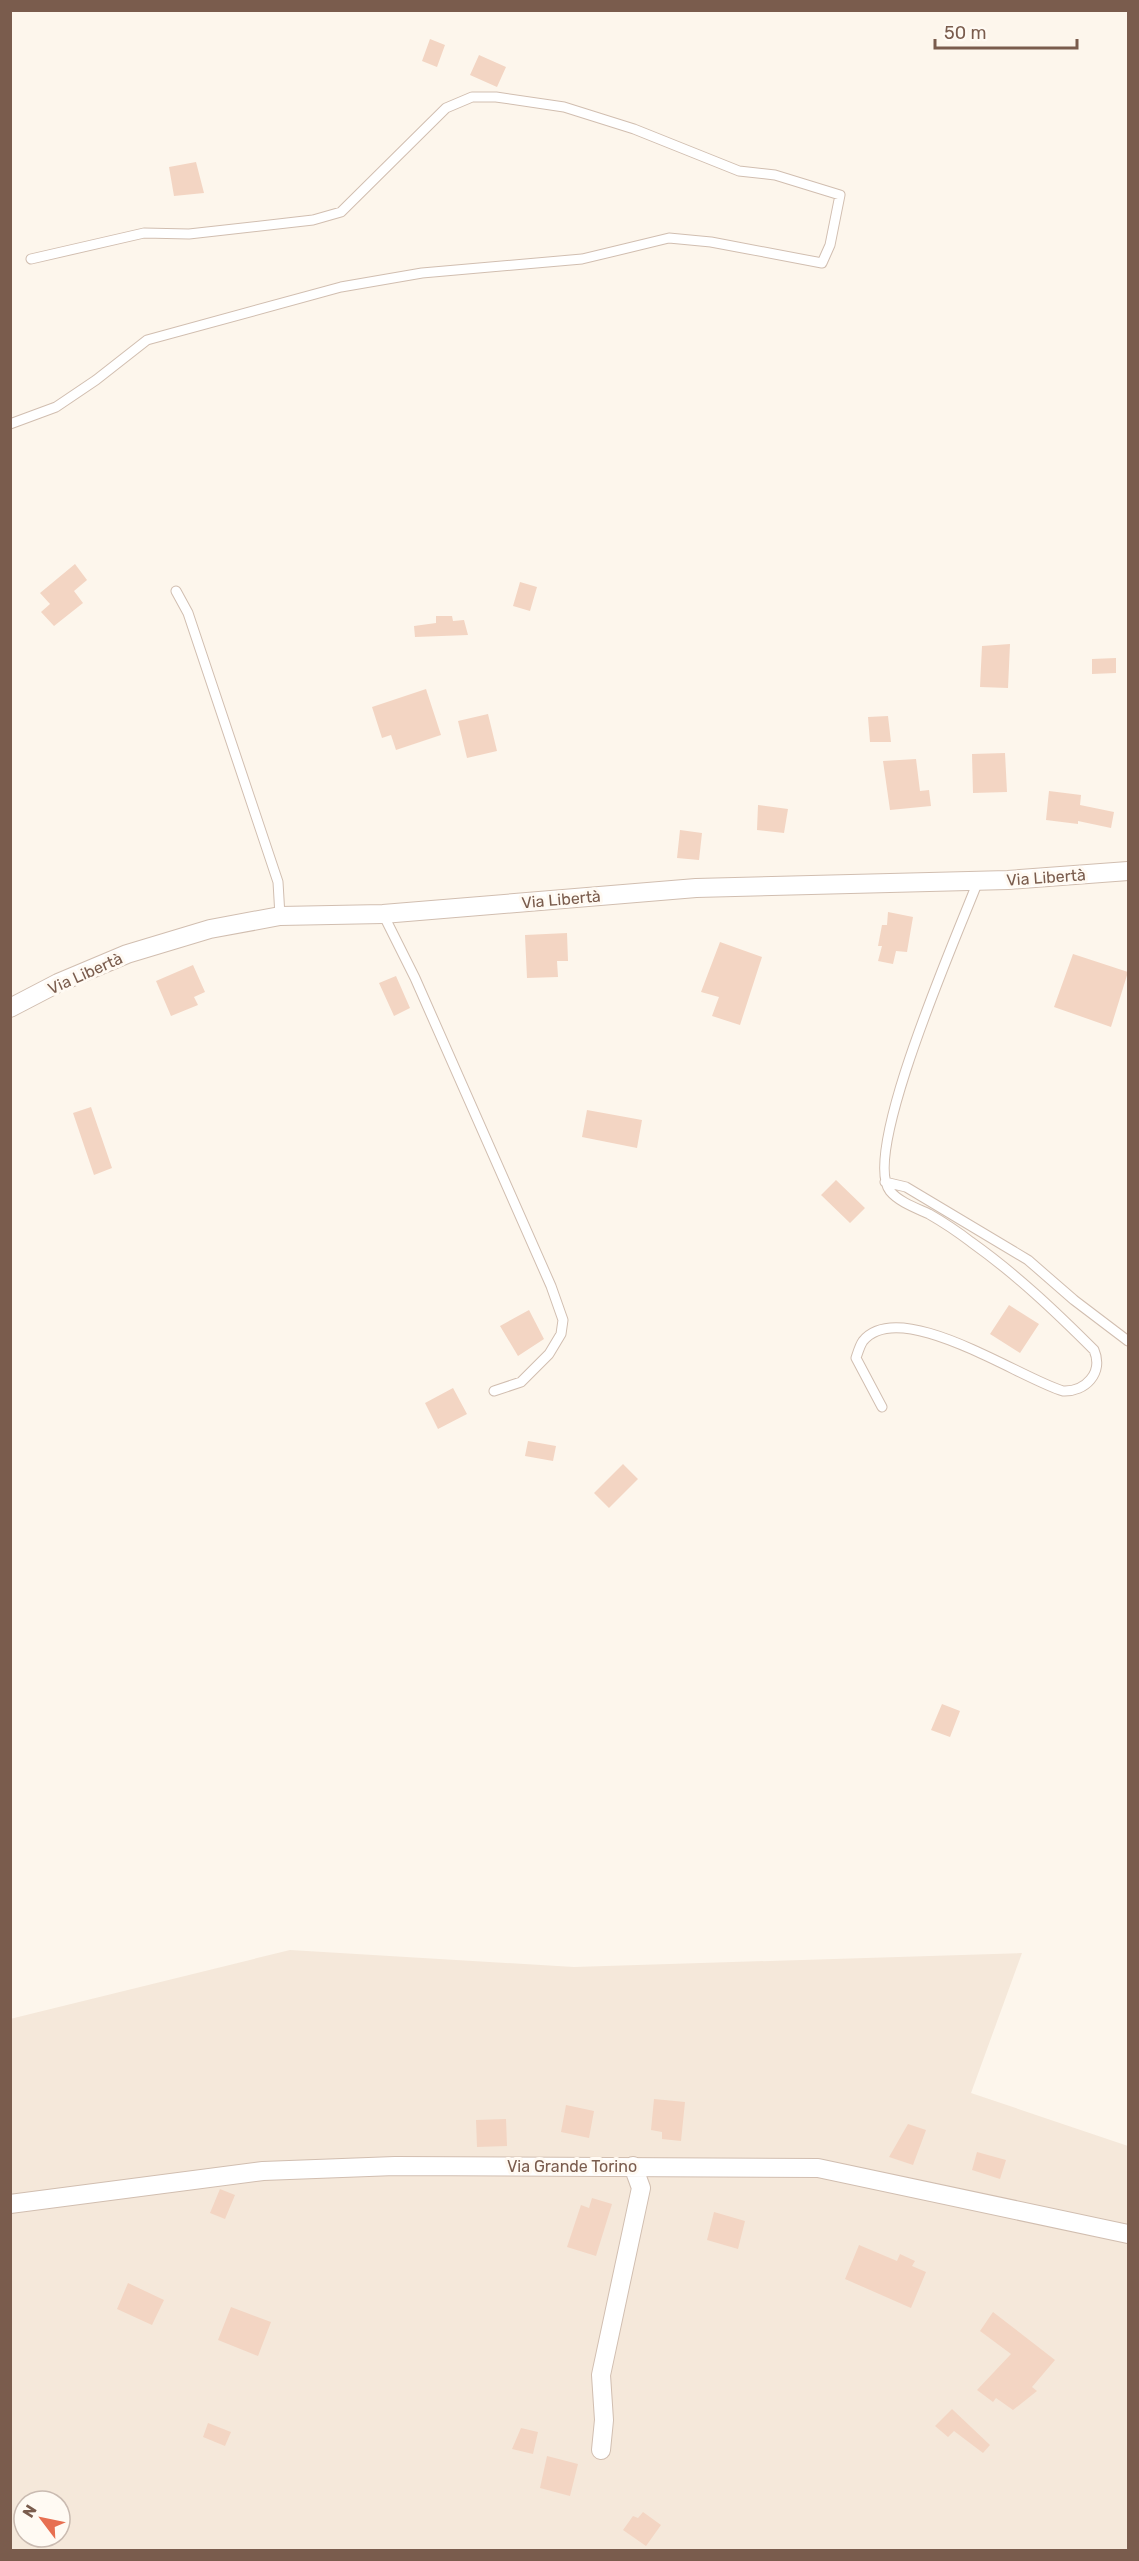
<svg xmlns="http://www.w3.org/2000/svg" width="1139" height="2561" font-family="Rubik,sans-serif">
  <style>
    .residential { fill: #f5e8da; fill-rule: evenodd }
    .building { fill: #f3d5c3 }
    .lines { fill: none; stroke-linecap: round; stroke-linejoin: round }
    .lane-casing { stroke: #d1beb0; stroke-width: 11 }
    .street-casing { stroke: #d1beb0; stroke-width: 20 }
    .lane { stroke: #fff; stroke-width: 9 }
    .street { stroke: #fff; stroke-width: 18 }
    .labels { text-anchor: middle; stroke-width: 6; stroke-linejoin: round; paint-order: stroke }
    .street-label { font-size: 16px; fill: #7a5c4d; stroke: #fffaf3 }
  </style>
  <rect width="100%" height="100%" fill="#fdf6ec"/>
  <path class="residential" d="M290 1950 574 1967 1022 1953 971 2093 1128 2146V2550H11L10 2019ZM24 2501H60V2537H24Z"/>
  <path class="building" d="M430 39 445 45 437 67 422 61Z
    M479 55 506 67 497 87 470 75Z
    M196 162 204 193 174 196 169 167Z
    M75 564 87 580 74 591 83 603 54 626 41 612 50 604 40 593Z
    M520 582 537 587 530 611 513 606Z
    M436 616H452L453 621 464 620 468 635 415 637 414 626 436 623Z
    M1010 644 1008 688 980 687 982 646Z
    M1116 658V673L1092 674V659Z
    M426 689 441 735 396 750 391 735 382 738 372 707Z
    M488 714 497 751 467 758 458 721Z
    M888 716 891 742H870L868 717Z
    M1005 753 1007 792 973 793 972 754Z
    M916 759 920 791 929 790 931 806 890 810 883 761Z
    M1049 791 1081 795 1080 805 1114 812 1111 828 1078 821V824L1046 820Z
    M758 805 788 809 784 833 757 830Z
    M680 830 702 833 699 860 677 858Z
    M888 912 913 917 907 952 896 951 893 964 878 961 882 946H878L882 925H887Z
    M567 933 568 961H557L558 977 527 978 525 935Z
    M720 942 762 957 740 1025 712 1016 719 997 701 992Z
    M1073 954 1128 972 1111 1027 1054 1007Z
    M193 965 205 992 194 997 198 1005 171 1016 156 981Z
    M396 976 410 1008 394 1016 379 983Z
    M91 1107 112 1168 94 1175 73 1113Z
    M587 1110 642 1120 637 1148 582 1137Z
    M836 1180 865 1208 850 1223 821 1195Z
    M1009 1305 1039 1324 1020 1353 990 1334Z
    M529 1310 544 1339 518 1356 500 1326Z
    M453 1388 467 1414 438 1429 425 1403Z
    M528 1441 556 1446 553 1461 525 1456Z
    M623 1464 638 1479 609 1508 594 1493Z
    M942 1704 960 1711 950 1737 931 1730Z
    M654 2099 685 2102 681 2141 662 2139V2132L651 2130Z
    M566 2105 594 2111 589 2138 561 2132Z
    M506 2119 507 2146 477 2147 476 2120Z
    M908 2124 926 2130 913 2165 889 2157Z
    M977 2152 1006 2160 1000 2179 972 2170Z
    M220 2189 235 2195 225 2219 210 2213Z
    M592 2198 612 2204 596 2256 567 2247 581 2205 589 2208Z
    M714 2212 745 2221 738 2249 707 2240Z
    M859 2245 897 2261 900 2254 915 2261 912 2266 926 2272 911 2308 845 2279Z
    M128 2283 164 2300 152 2325 117 2309Z
    M231 2307 271 2322 258 2356 218 2340Z
    M993 2312 1055 2360 1032 2387 1037 2391 1013 2410 996 2398 993 2402 977 2390 1011 2354 980 2331Z
    M952 2409 990 2445 983 2453 954 2431 948 2437 935 2426Z
    M208 2423 231 2432 225 2446 203 2437Z
    M521 2428 538 2432 533 2454 512 2449Z
    M547 2456 578 2464 570 2496 540 2488Z
    M643 2512 661 2525 646 2546 623 2530 633 2516 638 2518Z"/>
  <g class="lines">
    <g class="lane-casing">
      <path id="lane" d="M10 424 56 407 96 380 147 340 341 287 422 273 582 259 669 238 711 242 822 263 830 245 840 195 775 175 739 171 634 129 564 107 496 97H472L446 108 341 212 313 220 189 234 144 233 31 259
        M176 591 188 613 278 882 280 916
        M383 914 415 978 551 1286 563 1320 561 1334 549 1354 521 1382 494 1391
        M885 1182 906 1187 1028 1260 1074 1300 1128 1341
        M882 1407 856 1358C858 1352 860 1345 863 1341 900 1296 1021 1379 1063 1391 1085 1392 1104 1373 1094 1350 1055 1311 1016 1274 971 1242 958 1232 943 1222 929 1214 916 1208 899 1202 890 1191 860 1154 960 929 978 881"/>
    </g>
    <g class="street-casing">
      <path id="street" d="M10 1008 58 983 127 954 210 929 280 916 383 914 696 888 1008 880 1128 871
        M10 2204 263 2171 395 2166 818 2168 1128 2234
        M601 2450 604 2420 601 2375 641 2188 633 2166"/>
    </g>
    <use href="#lane" class="lane"/>
    <use href="#street" class="street"/>
  </g>
  <g class="labels">
    <g class="street-label">
      <text transform="translate(1046 877) rotate(-4)" y="6">Via Libertà</text>
      <text transform="translate(561 899) rotate(-5)" y="6">Via Libertà</text>
      <text transform="translate(85 973) rotate(-24)" y="6">Via Libertà</text>
      <text x="572" y="2172">Via Grande Torino</text>
    </g>
  </g>
  <rect width="1139" height="2561" fill="none" stroke="#7a5c4d" stroke-width="24"/>
  <g transform="translate(42 2519) rotate(302)"><circle r="28" fill="#fffaf3" stroke="#cabbb1" stroke-width="1.5"/>
  <path d="M0-4.5L10 22L0 15L-10 22Z" fill="#e76f51"/>
  <text y="-9" font-size="16" font-weight="bold" text-anchor="middle" fill="#7a5c4d">N</text>
  </g>
  <path d="M935 39v9h142v-9" fill="none" stroke="#7a5c4d" stroke-width="3"/>
  <text x="944" y="39" font-size="18" fill="#7a5c4d" stroke="#fffaf3" stroke-width="4.5" paint-order="stroke">50 m</text>
</svg>
